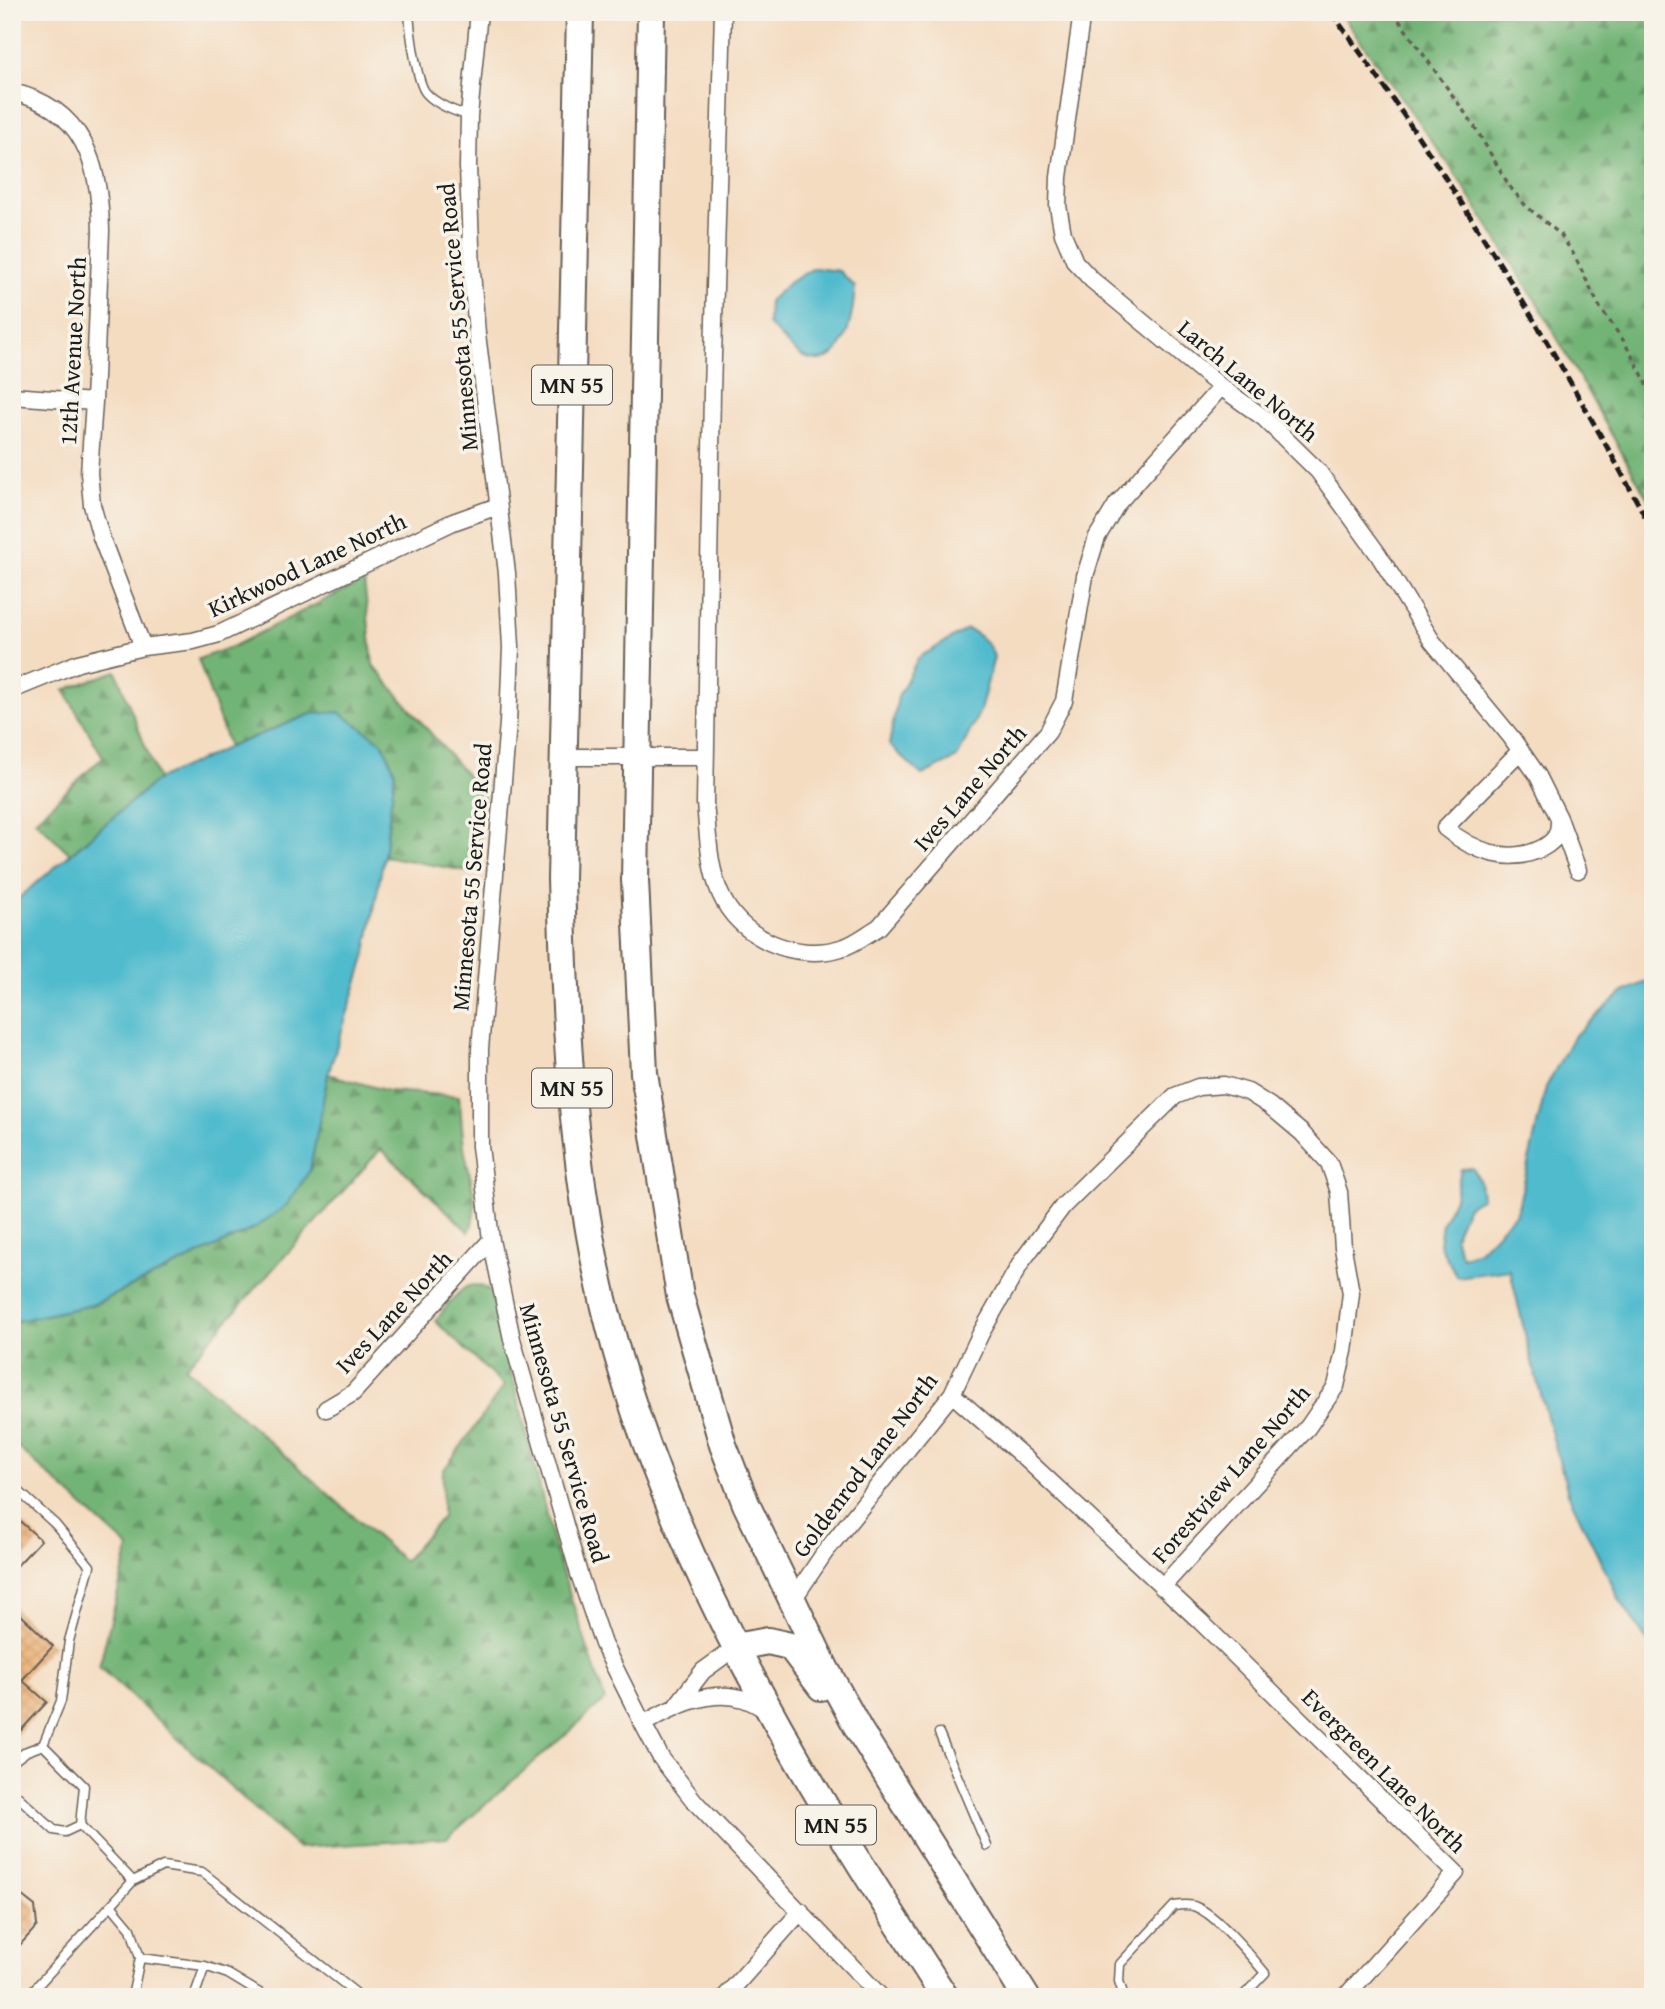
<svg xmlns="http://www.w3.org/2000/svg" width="1665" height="2009" font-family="'Gentium Book Plus',serif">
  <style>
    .forest { fill: url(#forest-firs); stroke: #476849; stroke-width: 2 }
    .water { fill: #51bbce; stroke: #366c75; stroke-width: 2 }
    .building { fill: url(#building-cross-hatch) }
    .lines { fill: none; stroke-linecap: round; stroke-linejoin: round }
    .service-casing { stroke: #685f56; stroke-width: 11 }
    .minor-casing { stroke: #685f56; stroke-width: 19 }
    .trunk-casing { stroke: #685f56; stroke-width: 30 }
    .path { stroke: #685f56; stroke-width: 3.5; stroke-dasharray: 5 5; stroke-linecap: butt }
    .service { stroke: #fff; stroke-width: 8 }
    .minor { stroke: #fff; stroke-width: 16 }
    .trunk { stroke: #fff; stroke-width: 26 }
    .rail { stroke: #1c1c1c; stroke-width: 5; stroke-dasharray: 10 5; stroke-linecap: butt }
    .labels { text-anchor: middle; stroke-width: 7; stroke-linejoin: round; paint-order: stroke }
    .shield { fill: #f7f3e8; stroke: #5e5c59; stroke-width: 2 }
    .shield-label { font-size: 23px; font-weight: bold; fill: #1c1c1c }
    .street-label { font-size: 24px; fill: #1c1c1c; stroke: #f7f3e8 }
  </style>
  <defs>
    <pattern id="forest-firs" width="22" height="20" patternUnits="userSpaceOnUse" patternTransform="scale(1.75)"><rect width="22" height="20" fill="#72b476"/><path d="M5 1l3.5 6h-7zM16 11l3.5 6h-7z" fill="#5d9260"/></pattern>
    <pattern id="building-cross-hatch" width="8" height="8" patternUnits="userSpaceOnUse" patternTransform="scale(1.75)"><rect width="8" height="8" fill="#ebaf74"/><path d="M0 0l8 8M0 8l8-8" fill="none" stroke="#c99664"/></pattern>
  </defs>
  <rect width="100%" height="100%" fill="#f7f3e8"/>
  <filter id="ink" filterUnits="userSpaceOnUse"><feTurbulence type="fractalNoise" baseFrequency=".0143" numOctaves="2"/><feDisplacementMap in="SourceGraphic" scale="14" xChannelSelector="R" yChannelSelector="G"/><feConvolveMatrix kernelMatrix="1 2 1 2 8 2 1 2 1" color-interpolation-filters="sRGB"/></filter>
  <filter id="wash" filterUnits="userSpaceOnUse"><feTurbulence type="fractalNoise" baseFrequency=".00686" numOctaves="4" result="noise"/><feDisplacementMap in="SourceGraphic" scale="28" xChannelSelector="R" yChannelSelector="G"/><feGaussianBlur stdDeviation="1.57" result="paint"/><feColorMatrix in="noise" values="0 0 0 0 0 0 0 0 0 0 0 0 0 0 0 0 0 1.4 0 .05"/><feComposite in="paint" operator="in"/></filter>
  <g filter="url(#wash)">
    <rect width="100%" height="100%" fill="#f4dcc1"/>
    <path class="forest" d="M1340 12H1653V508L1539 306 1454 172Z
      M364 580 373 665 467 776 485 782 477 873 384 856 395 772 311 714 229 747 198 659 234 646Z
      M116 671 158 779 70 854 35 820 103 757 64 690Z
      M328 1074 388 1091 459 1096C461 1112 462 1129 464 1146 468 1175 482 1204 469 1232L381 1149 185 1367 404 1561 442 1517 443 1471 504 1386 435 1321C452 1302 466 1270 492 1293L556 1553 605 1700 447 1838 298 1848 99 1667 129 1548 12 1442V1322L93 1305 255 1228 310 1170Z"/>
    <path class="water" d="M814 268 839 271 855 287C853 314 846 374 804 357 794 353 777 332 768 324L769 301 790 282Z
      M967 629C979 634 990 644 994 657L980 711 957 758 922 775 889 745 898 697 918 658Z
      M339 712 383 743 395 772 384 856 365 958 328 1074 310 1170 287 1205 255 1228 92 1305 12 1322V904L158 779 229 747 311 714Z
      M1653 979V1650L1618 1597 1568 1493 1530 1355 1510 1270 1457 1277 1439 1244 1442 1223 1455 1198 1461 1169 1473 1168 1480 1182 1482 1198 1467 1207 1454 1237 1462 1257 1479 1251 1517 1212 1546 1087 1573 1037 1623 992Z"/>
    <g id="blocks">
      <path class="building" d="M12 1514 41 1540 12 1571Z
        M12 1606 53 1646 22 1680 47 1702 12 1740Z
        M12 1888 35 1906 37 1926 12 1954Z"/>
    </g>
  </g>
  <g filter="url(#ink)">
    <use href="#blocks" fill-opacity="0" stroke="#685f56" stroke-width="2"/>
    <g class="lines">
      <g class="service-casing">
        <path id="service" d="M409 12C410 29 416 81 426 93 437 105 454 111 469 116
          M12 1485 55 1524 90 1566 69 1641 61 1701 43 1745 84 1786 80 1825 133 1881
          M939 1733 987 1846
          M12 1762 27 1751 43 1745
          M12 1791 54 1830 65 1832 80 1825
          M111 1905 131 1929 140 1958 132 1997
          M140 1958 205 1966 194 1997
          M205 1966 228 1974 266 1997
          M27 1997 133 1881 163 1866 202 1872 361 1997
          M1124 1997 1119 1981 1120 1964 1174 1906C1181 1905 1190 1904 1196 1907 1217 1915 1250 1955 1265 1973L1242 1997"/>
      </g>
      <g class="minor-casing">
        <path id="minor" d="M479 12 469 116 468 167 472 272 477 334 507 573 511 647 508 723 480 1049V1146L491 1240 512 1339 579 1574 603 1644 643 1724C673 1707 709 1688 744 1699 753 1702 762 1708 770 1712
          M723 12 712 391 705 803C708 832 708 865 720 893 739 938 795 962 841 948 854 945 867 934 879 927L1048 732 1064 701 1085 576 1097 537 1117 504 1221 387
          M1082 12 1059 177 1058 206 1063 234 1075 262 1092 280 1221 387 1264 418 1318 471 1378 554 1432 641 1511 737 1538 776 1559 818 1578 870
          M12 92C84 108 100 164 101 231L94 402 89 473 92 505 101 537 143 647
          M12 396 94 402
          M12 690 78 663 143 647 193 641 219 634 453 522 498 506
          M1520 751 1445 828C1473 851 1510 866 1544 847 1556 840 1559 833 1559 821
          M564 757H705
          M952 1394 1026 1459 1201 1622 1456 1873 1345 1997
          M326 1409 353 1393 491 1240
          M792 1601 825 1552 952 1394 981 1333 1022 1261 1063 1206 1175 1096 1198 1087 1224 1085 1248 1092 1270 1106 1302 1133 1329 1163 1339 1192 1343 1248 1351 1293 1344 1351 1336 1386 1308 1427 1162 1587
          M677 1705 703 1671 736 1647
          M643 1724 661 1758 695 1802 881 1997
          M725 1997 801 1911"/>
      </g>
      <g class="trunk-casing">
        <path id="trunk" d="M580 12 561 879C565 1019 571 1162 603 1299 663 1555 804 1779 945 1997
          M651 12 635 880 644 1073 680 1296 723 1445 746 1504 825 1668 859 1730 1026 1997
          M736 1647 768 1641 790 1646 821 1687"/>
      </g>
      <path class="path" d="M1393 12 1473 124 1510 187 1526 206 1561 235 1574 255 1599 306 1623 340 1644 378 1653 404"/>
      <use href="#service" class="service"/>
      <use href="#minor" class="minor"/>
      <use href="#trunk" class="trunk"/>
      <path class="rail" d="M1331 12C1451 176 1557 352 1653 531"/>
    </g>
  </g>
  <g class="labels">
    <g class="shield">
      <rect x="532" y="365.5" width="80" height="39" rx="5"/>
      <rect x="532" y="1068.5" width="80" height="39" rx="5"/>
      <rect x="796" y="1805.5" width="80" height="39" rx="5"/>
    </g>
    <g class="shield-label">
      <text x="572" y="393">MN 55</text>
      <text x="572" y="1096">MN 55</text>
      <text x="836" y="1833">MN 55</text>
    </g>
    <g class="street-label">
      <text transform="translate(458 317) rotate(-95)" y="8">Minnesota 55 Service Road</text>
      <text transform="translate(73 351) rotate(-87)" y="8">12th Avenue North</text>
      <text transform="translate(1248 381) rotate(40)" y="8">Larch Lane North</text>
      <text transform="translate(307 565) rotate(-25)" y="8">Kirkwood Lane North</text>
      <text transform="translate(970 788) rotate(-49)" y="8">Ives Lane North</text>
      <text transform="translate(472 877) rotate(-85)" y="8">Minnesota 55 Service Road</text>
      <text transform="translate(394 1312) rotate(-47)" y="8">Ives Lane North</text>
      <text transform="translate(564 1433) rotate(74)" y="8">Minnesota 55 Service Road</text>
      <text transform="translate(865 1465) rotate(-53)" y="8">Goldenrod Lane North</text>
      <text transform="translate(1231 1474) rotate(-49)" y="8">Forestview Lane North</text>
      <text transform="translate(1384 1771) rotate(45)" y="8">Evergreen Lane North</text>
    </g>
  </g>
  <rect width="1665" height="2009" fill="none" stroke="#f7f3e8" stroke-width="42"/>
</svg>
